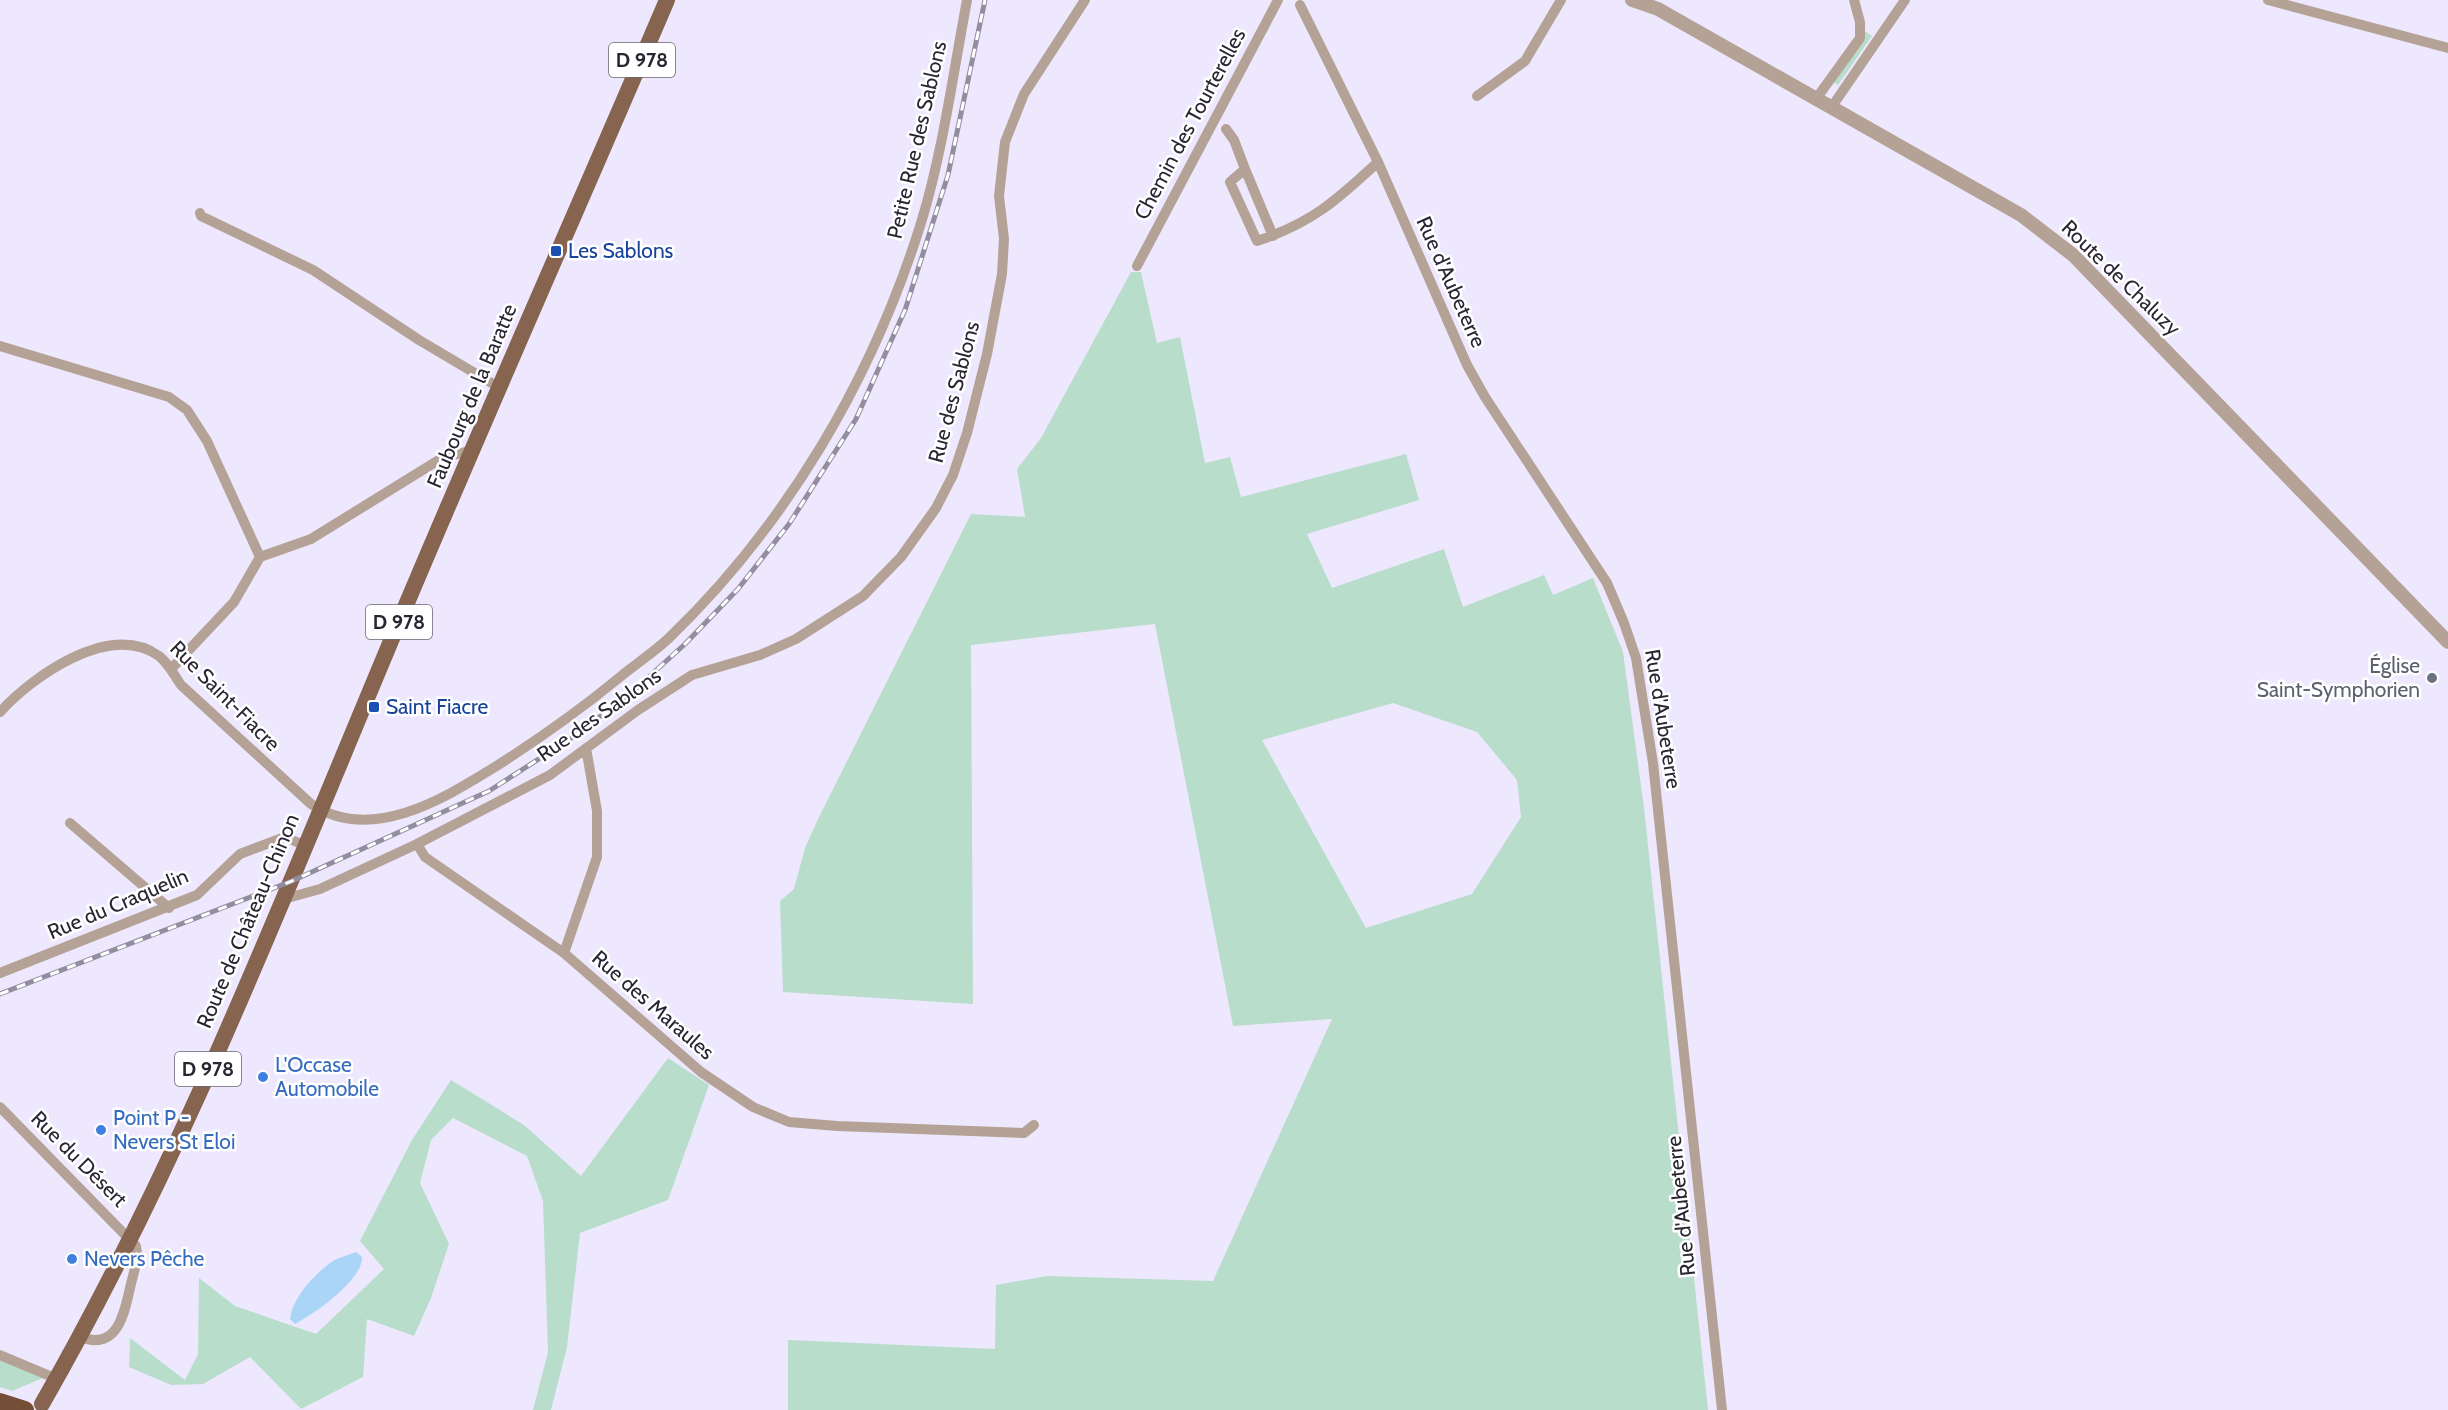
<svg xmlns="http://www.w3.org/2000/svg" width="2448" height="1410" font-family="Cabin,sans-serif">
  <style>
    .green { fill: #b8ddcb; fill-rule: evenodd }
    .water { fill: #abd5f6 }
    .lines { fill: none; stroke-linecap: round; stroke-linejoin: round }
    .minor { stroke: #b5a296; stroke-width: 10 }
    .tertiary { stroke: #b5a296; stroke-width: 14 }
    .primary { stroke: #86644f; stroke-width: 16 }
    .motorway { stroke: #744e36; stroke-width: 18 }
    .rail-casing { stroke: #928d9f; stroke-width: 5 }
    .rail { stroke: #fff; stroke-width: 3; stroke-dasharray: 9; stroke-linecap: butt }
    .transit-dot { fill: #1a4fb4; stroke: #fff; stroke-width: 2 }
    .worship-dot { fill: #6b7280; stroke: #fff; stroke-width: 2 }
    .shop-dot { fill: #3f7fe0; stroke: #fff; stroke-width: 2 }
    .labels { text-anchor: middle; stroke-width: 5; stroke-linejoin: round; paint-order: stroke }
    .shield { fill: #fff; stroke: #696670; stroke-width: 1.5 }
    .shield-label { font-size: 20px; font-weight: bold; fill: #292532 }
    .street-label { font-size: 21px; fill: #292532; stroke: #fff }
    .transit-label { font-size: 21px; fill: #164399; stroke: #fff; text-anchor: start }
    .worship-label { font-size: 21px; fill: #5b616d; stroke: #fff; text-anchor: end }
    .shop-label { font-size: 21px; fill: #366cbe; stroke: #fff; text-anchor: start }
  </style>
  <rect width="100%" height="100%" fill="#eee8fe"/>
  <path class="green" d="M1865 31 1872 36 1838 85 1834 82 1865 37Z
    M1131 272H1141L1157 343 1180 337 1205 463 1230 457 1241 497 1406 454 1419 500 1307 534 1332 588 1444 549 1463 607 1544 575 1553 595 1593 578 1623 652 1644 808 1708 1410H788V1340L995 1349 996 1285 1047 1276 1213 1281 1332 1019 1233 1026 1155 624 971 645 973 1004 783 992 780 901 794 889 805 848 818 819 971 514 1025 517 1017 469 1041 438ZM1393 703 1477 732 1517 780 1521 817 1472 894 1366 928 1262 740Z
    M668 1058 709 1085 668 1200 580 1233 567 1347 551 1410H533L548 1352 543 1201 527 1156 453 1118 431 1140 420 1183 449 1244 431 1298 414 1336 367 1319 363 1377 301 1409 250 1357 203 1384 171 1385 129 1367 130 1338 185 1380 198 1354 199 1278 235 1306 316 1334 384 1269 360 1241 412 1140 451 1080 524 1125 581 1176Z
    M0 1360 43 1378 12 1391 0 1387Z"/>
  <path class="water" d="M356 1252 362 1257C363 1280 314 1314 295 1324L290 1319C292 1298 316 1272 333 1261 340 1257 349 1255 356 1252Z"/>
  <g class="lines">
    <path class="minor" d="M2268 0 2448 48
      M1300 5 1378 162 1467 365 1485 397 1607 583 1624 623 1636 658 1653 763 1722 1410
      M1477 96 1525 61 1561 0
      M1816 99 1860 38V22L1854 0
      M1831 108 1905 0
      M1226 129 1234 140 1245 169
      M200 213 201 216 313 270 419 340 500 388
      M1273 236 1245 169 1230 182 1257 241C1312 223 1337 200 1378 162
      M1137 266 1278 0
      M0 346 169 397 187 410 207 441 260 557
      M171 669 234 602 260 557 311 539 442 458 473 450
      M0 712C33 676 110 621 159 656 169 664 174 675 181 685L311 804C371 844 443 799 495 767 539 739 580 710 620 677 636 664 654 652 669 638 787 524 872 380 921 223 943 151 953 74 967 0
      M70 823 169 908
      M417 844 425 857 564 953 701 1072 753 1107 789 1122 837 1126 1024 1133 1034 1125
      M284 899 320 889 417 844 550 775 638 710 692 675 760 655 796 639 863 596 901 557 936 508 953 475 967 433 987 354 1002 274 1004 239 999 196 1005 142 1024 94 1085 0
      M564 953 597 857V811L586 748
      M0 973 197 895 240 854 285 837 306 846
      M0 1107 136 1246C139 1260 133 1274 130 1288 124 1315 117 1351 80 1337
      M0 1355 57 1379"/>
    <path class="tertiary" d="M1632 0 1658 9 2021 215 2073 255 2448 642"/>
    <path class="primary" d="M42 1404C178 1167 278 911 383 660 475 439 573 220 667 0"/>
    <path class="motorway" d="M0 1402 25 1410"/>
    <g class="rail-casing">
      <path id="rail" d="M0 994 292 881 489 791 573 737 631 693 685 644 738 589 789 524 856 419 905 310 948 175 985 0"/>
    </g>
    <use href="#rail" class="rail"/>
  </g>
  <g class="transit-dot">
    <rect x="550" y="245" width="12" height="12" rx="3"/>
    <rect x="368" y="701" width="12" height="12" rx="3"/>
  </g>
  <circle class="worship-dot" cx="2432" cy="678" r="6"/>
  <g class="shop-dot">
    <circle cx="263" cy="1077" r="6"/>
    <circle cx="101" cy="1130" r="6"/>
    <circle cx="72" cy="1259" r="6"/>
  </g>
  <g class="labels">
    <g class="shield">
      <rect x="609" y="43" width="66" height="34" rx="4.5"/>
      <rect x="366" y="605" width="66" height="34" rx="4.5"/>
      <rect x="175" y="1052" width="66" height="34" rx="4.5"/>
    </g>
    <g class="shield-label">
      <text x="642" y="67">D 978</text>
      <text x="399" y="629">D 978</text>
      <text x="208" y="1076">D 978</text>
    </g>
    <g class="street-label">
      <text transform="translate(1190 124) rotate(-62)" y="7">Chemin des Tourterelles</text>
      <text transform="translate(917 140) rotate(-77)" y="7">Petite Rue des Sablons</text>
      <text transform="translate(2121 278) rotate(44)" y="7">Route de Chaluzy</text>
      <text transform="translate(1451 282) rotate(66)" y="7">Rue d'Aubeterre</text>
      <text transform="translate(954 392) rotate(-75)" y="7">Rue des Sablons</text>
      <text transform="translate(472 396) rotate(-67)" y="7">Faubourg de la Baratte</text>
      <text transform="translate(225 696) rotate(45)" y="7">Rue Saint-Fiacre</text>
      <text transform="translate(599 715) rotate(-35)" y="7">Rue des Sablons</text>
      <text transform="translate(1663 719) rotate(81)" y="7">Rue d'Aubeterre</text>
      <text transform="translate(118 904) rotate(-23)" y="7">Rue du Craquelin</text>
      <text transform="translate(248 921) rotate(-67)" y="7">Route de Château-Chinon</text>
      <text transform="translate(653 1005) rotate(41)" y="7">Rue des Maraules</text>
      <text transform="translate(79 1159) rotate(45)" y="7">Rue du Désert</text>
      <text transform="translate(1681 1206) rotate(-96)" y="7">Rue d'Aubeterre</text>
    </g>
    <g class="transit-label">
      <text x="568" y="258">Les Sablons</text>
      <text x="386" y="714">Saint Fiacre</text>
    </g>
    <g class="worship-label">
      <text x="2420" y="673">Église<tspan x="2420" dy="24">Saint-Symphorien</tspan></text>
    </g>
    <g class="shop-label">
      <text x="275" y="1072">L'Occase<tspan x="275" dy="24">Automobile</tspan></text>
      <text x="113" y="1125">Point P -<tspan x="113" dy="24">Nevers St Eloi</tspan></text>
      <text x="84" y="1266">Nevers Pêche</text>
    </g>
  </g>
</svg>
